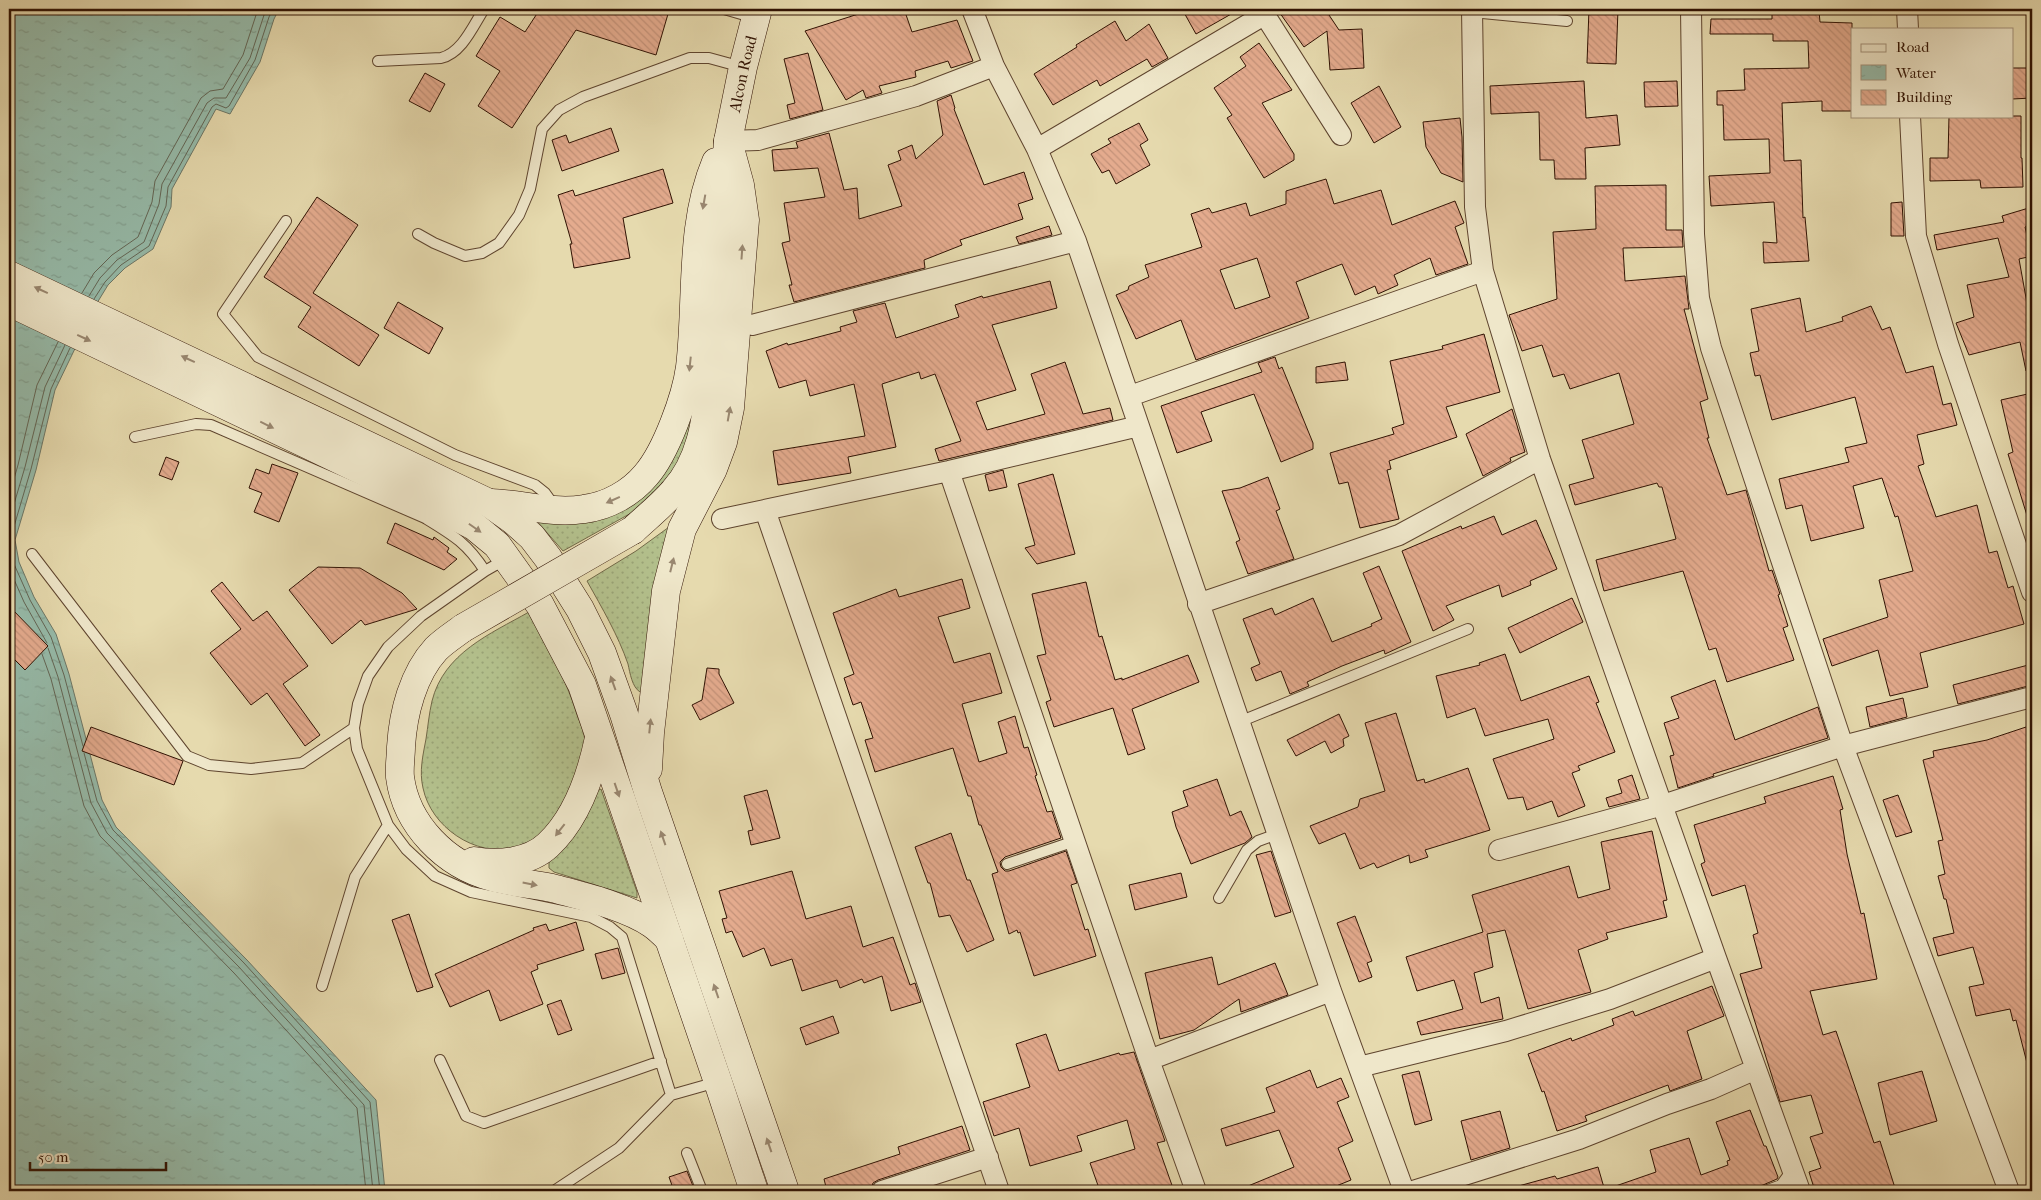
<svg xmlns="http://www.w3.org/2000/svg" width="2041" height="1200" font-family="'IM FELL French Canon',serif">
  <style>
    .grass { fill: url(#grass-dots); stroke: #726948 }
    .water { fill: url(#water-ripples); stroke: #6d7767 }
    .lines { fill: none; stroke-linecap: round; stroke-linejoin: round }
    .shore { stroke: #636656; stroke-width: 1 }
    .building { fill: url(#building-back-hatch); stroke: #301203; fill-rule: evenodd }
    .service-casing { stroke: #5e442e; stroke-width: 12 }
    .minor-casing { stroke: #5e442e; stroke-width: 22 }
    .secondary-casing { stroke: #301203; stroke-width: 29 }
    .service { stroke: #efe7ca; stroke-width: 10 }
    .minor { stroke: #efe7ca; stroke-width: 20 }
    .secondary { stroke: #efe7ca; stroke-width: 28 }
    .secondary-bridge-casing { stroke: #301203; stroke-width: 29; stroke-linecap: butt }
    .secondary-bridge { stroke: #efe7ca; stroke-width: 28 }
    .oneway { fill: #998770 }
    .labels { text-anchor: middle; stroke-width: 4; stroke-linejoin: round; paint-order: stroke }
    .street-label { font-size: 16px; fill: #301203; stroke: #efe7ca }
  </style>
  <defs>
    <pattern id="grass-dots" width="8" height="8" patternUnits="userSpaceOnUse" patternTransform="scale(1.25)"><rect width="8" height="8" fill="#b3c08c"/><path d="M2 2h.1M6 6h.1" fill="none" stroke="#9aa477" stroke-width="1.8" stroke-linecap="round"/></pattern>
    <pattern id="water-ripples" width="26" height="14" patternUnits="userSpaceOnUse" patternTransform="scale(1.25)"><rect width="26" height="14" fill="#96bbaa"/><path d="M2 4q2-2 4 0t4 0M15 11q2-2 4 0t4 0" fill="none" stroke="#82a091"/></pattern>
    <pattern id="building-back-hatch" width="6" height="6" patternUnits="userSpaceOnUse" patternTransform="scale(1.25)"><rect width="6" height="6" fill="#e4ab8e"/><path d="M-1 5l2 2M0 0l6 6M5-1l2 2" fill="none" stroke="#c49279"/></pattern>
  </defs>
  <rect width="100%" height="100%" fill="#e6daae"/>
  <filter id="stains"><feTurbulence type="fractalNoise" baseFrequency=".004" numOctaves="4"/><feColorMatrix values="0 0 0 0 .2 0 0 0 0 .09 0 0 0 0 .02 0 0 0 .5 -.17"/></filter>
  <radialGradient id="worn" r=".72"><stop offset=".6" stop-color="#630" stop-opacity="0"/><stop offset="1" stop-color="#630" stop-opacity=".3"/></radialGradient>
  <path class="grass" d="M696 403 682 458 653 495 633 512 563 551 536 520 593 517Z
    M676 522 644 689 640 692C632 687 630 673 628 664 618 635 602 608 587 581L636 551Z
    M529 612C547 646 566 678 577 715 581 725 586 736 585 748 585 762 576 777 570 790 561 809 552 826 535 839 530 844 521 846 514 848 475 857 431 827 423 788 419 771 423 755 426 739 428 726 429 714 432 701 444 653 490 634 529 612Z
    M601 789 637 892V898L554 872 549 868V863L552 856 597 791Z"/>
  <path class="water" d="M9 9H279L274 19 260 62 230 114 216 109 172 189 171 207 153 249 125 268 108 285 97 303 55 390 36 470 15 540 19 562 34 597 56 634 69 674 102 800 116 827 247 960 376 1100 385 1191H9Z"/>
  <g class="lines">
    <path class="shore" d="M82 293 94 273 112 255 138 237 152 202 155 181 201 98 210 91 223 89 243 55 258 9
      M89 296 100 278 117 260 144 242 159 204 162 184 207 103 214 98H226L250 58 266 9
      M94 299 105 282 121 265 149 246 166 206 168 187 212 107 216 104 226 108 229 106 255 60 269 17 273 9
      M70 348 51 389 31 469 10 540 14 564 30 600 51 637 64 675 83 746
      M9 496 18 465 37 385 58 342
      M9 521 25 467 45 387 65 345
      M9 568 24 602 47 643
      M48 648 58 677 91 803 107 833 239 967 364 1105 373 1191
      M42 654 51 679 84 806 100 836 234 973 357 1108 366 1191
      M84 753 97 801 113 830 244 963 370 1102 380 1191"/>
  </g>
  <path class="building" d="M540 9H651L668 14 656 55 576 30 512 128 478 106 500 71 476 56 500 17 525 32Z
    M874 9H904L912 32 957 20 973 61 951 68 948 61 915 71 916 77 879 86 882 93 866 98 863 90 846 100 805 31Z
    M1182 9H1240L1196 34Z
    M1277 9H1325L1339 30 1362 29 1364 68 1330 70 1327 31 1304 47Z
    M1589 9H1618L1616 64 1587 63Z
    M1772 9H1801V11H1819L1820 22 1852 23V111H1822V101L1782 103 1784 161 1801 160 1803 218 1805 217 1809 261 1764 263 1763 242 1777 243 1774 202 1711 206 1709 176 1770 173 1769 139 1724 140 1723 105H1717V91L1745 90 1744 69 1809 68 1808 41H1773V34H1710L1711 19H1772Z
    M1115 21 1126 41 1149 24 1168 58 1152 67 1147 59 1100 86 1097 80 1053 105 1034 74 1077 47 1076 45Z
    M1259 43 1292 90 1262 103 1294 154V160L1264 178 1227 118 1232 115 1214 88 1246 66 1240 57Z
    M808 53 823 110 790 119 787 105 795 103 784 59Z
    M2012 68H2032V98L2012 99Z
    M425 73 445 84 430 112 409 101Z
    M1584 81 1586 118 1617 115 1620 145 1585 148 1586 179H1555L1554 160H1540L1539 112 1491 114 1490 86Z
    M1677 81 1678 106 1645 107 1644 82Z
    M1379 86 1401 127 1374 143 1351 103Z
    M951 95 955 108 954 109 984 185 1024 172 1033 199 1018 204 1023 219 960 240 962 245 924 260 925 268 794 302 789 285H792L782 243 790 241 784 203 825 197 818 168 774 171 772 150 798 148 796 142 829 133 844 190 857 188 859 219 902 206 888 165 901 160 898 151 912 145 916 159 943 135 937 101Z
    M1949 116H2021V158H2022L2023 187 1981 188 1980 180 1930 181V158H1948Z
    M1460 118 1462 137 1463 182 1441 173 1426 147 1423 122Z
    M1139 123 1148 140 1140 145 1150 165 1116 184 1109 170 1102 173 1091 154 1111 143 1108 139Z
    M611 128 619 151 562 171 552 140 566 135 569 143Z
    M663 169 673 203 623 218 630 258 574 268 570 244H572L558 195 573 190 575 196Z
    M1326 179 1334 204 1381 190 1392 225 1455 201 1464 223 1455 227 1468 264 1436 275 1430 258 1394 275 1398 285 1378 294 1375 286 1355 295 1342 264 1296 282 1309 318 1196 360 1181 320 1136 339 1116 295 1128 290 1129 286 1149 277 1145 265 1202 247 1191 214 1209 208 1212 213 1246 203 1250 216 1286 204V191ZM1257 258 1270 297 1235 309 1220 270Z
    M1666 185V230H1682L1683 247 1623 248 1625 281 1685 276 1689 309H1684L1708 399 1700 402 1709 438H1707L1727 495 1746 490 1769 571 1772 570 1780 594 1778 595 1788 626 1783 628 1794 660 1727 682 1716 648 1709 650 1683 571 1604 591 1596 560 1676 539 1662 487H1659L1657 483 1575 505 1569 485 1594 478 1582 440 1634 424 1619 373 1570 389 1564 374 1553 377 1542 345 1522 351 1509 315 1557 299 1553 232 1596 229 1595 186Z
    M317 197 358 225 313 293 379 335 359 366 298 327 311 307 264 277Z
    M1902 202 1904 236H1891V203Z
    M2032 207V224L2025 227 2032 256 2019 259 2028 309 2032 308V371H2026L2020 342 1969 355 1956 323 1974 317 1967 285 2009 277 1998 238 1937 250 1934 235 2004 222 2002 216Z
    M1049 226 1052 235 1019 244 1016 237Z
    M1050 281 1057 308 992 325 1016 390 976 402 987 430 1045 414 1031 374 1065 362 1083 414 1110 408 1113 420 939 461 935 449 961 441 935 374 921 379 919 372 882 384 896 447 848 457 851 473 778 485 773 451 865 436 854 384 810 396 806 380 779 388 766 351 787 343 788 345 841 331 840 327 857 322 853 311 885 303 896 338 959 317 955 305 982 296 983 298Z
    M1800 298 1806 332 1843 321 1842 317 1871 306 1882 330 1890 327 1906 373 1933 366 1943 405 1951 403 1957 425 1917 435 1924 464 1918 466 1936 517 1977 505 1989 553 1997 551 2008 588 2013 586 2024 624 1920 653 1928 687 1890 696 1878 650 1832 666 1823 639 1888 617 1879 580 1913 571 1898 516 1895 517 1882 478 1853 486 1864 528 1811 541 1802 505 1786 509 1779 479 1849 462 1845 448 1867 443 1855 397 1772 420 1760 375 1755 376 1750 353 1759 351 1751 309Z
    M398 302 443 328 429 354 384 328Z
    M1484 334 1500 392 1446 407 1457 437 1389 461 1391 469 1387 470 1399 519 1360 528 1348 482 1339 484 1330 453 1394 434 1392 428 1404 424 1390 361 1443 349 1442 346Z
    M1275 357 1279 369 1282 367 1313 443V449L1281 462 1254 394 1201 412 1212 441 1177 453 1161 406 1262 372 1258 363Z
    M1345 362 1348 380 1316 383V367Z
    M2032 393V522H2029L2008 454 2013 452 2001 400Z
    M1512 409 1525 452 1510 458 1511 461 1483 476 1466 434Z
    M166 457 179 462 172 480 159 475Z
    M272 464 298 473 279 522 254 512 262 493 249 488 256 469 269 474Z
    M1003 470 1007 487 989 491 985 475Z
    M1053 474 1075 554 1037 564 1025 548 1035 545 1018 484Z
    M1268 477 1280 509 1276 511 1294 559 1248 574 1236 542 1240 540 1222 491 1240 488Z
    M1494 516 1502 535 1536 520 1557 569 1530 581 1531 585 1502 597 1499 585 1446 606 1454 620 1433 631 1402 551 1461 526 1462 529Z
    M395 523 433 540 434 537 449 548 447 552 457 559 444 570 387 543Z
    M1379 566 1411 642 1385 654 1384 650 1342 666 1307 682 1309 686 1290 694 1281 671 1256 681 1251 668 1260 664 1243 619 1272 608 1275 615 1313 598 1332 642 1372 626 1371 624 1382 619 1363 573Z
    M318 567 360 568 402 593 417 609 365 625 361 620 332 644 289 590Z
    M962 579 970 608 938 617 954 663 990 653 1002 693 962 704 979 762 1007 753 998 722 1015 716 1024 748 1028 747 1037 775 1035 776 1047 812 1052 811 1061 838 1005 857 1000 862 1001 867 1005 871H1009L1066 851 1077 883 1071 885 1085 930 1088 929 1096 956 1034 976 1020 932 1018 933 1017 930 1009 934 992 874 998 872 981 825H979L971 796H968L953 748 875 772 865 740 873 738 861 702 853 705 844 678 854 674 833 613 896 589 899 597Z
    M222 582 253 621 267 611 308 666 283 684 320 735 305 746 267 693 251 705 210 653 241 629 211 591Z
    M1086 582 1099 637 1102 636 1115 680 1122 678V680L1188 655 1199 682 1132 709 1145 749 1128 755 1113 708 1054 727 1046 702 1051 700 1037 656 1046 654 1032 594Z
    M1572 598 1583 622 1520 653 1508 628Z
    M9 606 48 646 25 670 9 654Z
    M1505 654 1521 701 1589 676 1599 702 1596 703 1615 752 1578 766 1580 770 1572 773 1585 806 1558 817 1552 801 1527 810 1523 797 1508 799 1493 759 1554 739 1548 719 1485 736 1475 708 1447 718 1436 676 1480 665 1479 663Z
    M2032 664V685L1958 704 1953 685Z
    M707 668 719 669V674L734 703 700 720 692 705 702 700Z
    M1715 680 1735 740 1818 707 1828 738 1713 774 1714 776 1678 788 1670 756 1674 755 1664 723 1679 718 1671 697Z
    M1903 698 1907 717 1870 727 1866 707Z
    M1396 713 1417 781 1424 779 1425 783 1468 768 1490 830 1425 850 1428 857 1410 863 1409 855 1377 868 1374 863 1360 869 1345 833 1319 844 1310 826 1358 807 1360 799 1385 791 1365 723Z
    M1339 714 1349 736 1343 739 1344 746 1331 753 1325 741 1296 756 1287 740Z
    M2032 725V1062L2027 1063 2016 1020 2013 1021 2010 1009 1976 1016 1969 987 1984 984 1973 947 1938 956 1933 938 1954 933 1946 899H1944L1938 876 1945 874 1938 841 1943 840 1923 760 1934 757 1933 751 1987 740Z
    M91 727 183 761 174 785 82 751Z
    M1632 775 1640 799 1609 807 1606 798 1622 793 1618 780Z
    M1833 776 1843 809 1840 810 1847 854 1861 914 1864 913 1877 979 1810 991 1823 1035 1836 1031 1874 1143 1880 1141 1896 1191H1815L1809 1172 1821 1168 1810 1137 1823 1133 1811 1095 1780 1102 1740 974 1762 968 1753 935 1758 933 1745 885 1712 896 1701 864 1705 862 1694 825 1766 803 1764 797Z
    M1217 779 1230 816 1241 811 1252 837 1245 843 1191 864 1176 827 1172 812 1188 806 1183 791Z
    M767 790 780 838 751 845 748 831 753 830 744 796Z
    M1898 795 1912 832 1896 837 1883 800Z
    M1652 831 1667 900 1663 901 1667 917 1606 933 1608 939 1578 950 1591 992 1528 1009 1505 930 1487 934 1493 967 1474 973 1481 1003 1499 997 1503 1019 1421 1035 1417 1022 1463 1009 1454 980 1417 991 1406 957 1483 932 1472 895 1569 866 1578 898 1610 889 1601 842Z
    M951 833 967 880H970L994 940 967 952 950 915 939 917 930 883H928L915 847Z
    M1271 851 1291 912 1275 917 1256 855Z
    M792 871 806 919 851 906 863 947 893 937 910 985 915 983 921 1002 891 1011 882 976 864 983 862 979 840 988 837 980 802 991 792 959 771 966 764 948 743 957 732 931 726 933 722 919 727 918 719 891Z
    M1181 873 1187 897 1135 910 1129 885Z
    M409 914 433 987 417 992 392 920Z
    M1355 916 1372 961 1367 963 1372 977 1359 982 1337 923Z
    M576 922 584 950 537 965 538 969 531 972 543 1004 500 1021 489 990 450 1007 435 974 534 930 533 928 546 924 549 931Z
    M618 948 625 973 602 979 595 954Z
    M1212 957 1218 985 1275 963 1288 995 1241 1012 1239 999 1194 1030 1160 1039 1145 973Z
    M1712 986 1724 1016 1687 1031 1702 1079 1670 1091 1668 1085 1585 1116 1587 1121 1557 1131 1544 1091 1542 1092 1528 1054 1571 1038 1572 1041 1614 1025 1612 1019 1633 1011 1635 1016Z
    M561 1000 572 1030 558 1035 547 1005Z
    M833 1016 839 1033 806 1045 800 1028Z
    M1046 1034 1059 1071 1119 1053 1120 1055 1134 1052 1165 1141 1157 1143 1174 1191H1100L1090 1163 1135 1149 1127 1120 1077 1136 1082 1151 1030 1166 1019 1128 994 1136 983 1102 1030 1087 1016 1044Z
    M1310 1070 1317 1088 1341 1078 1349 1097 1337 1102 1353 1141 1338 1148 1351 1180 1324 1191H1236L1294 1167 1279 1130 1226 1146 1221 1129 1275 1112 1266 1088Z
    M1419 1071 1432 1120 1415 1125 1402 1075Z
    M1922 1071 1937 1121 1890 1135 1878 1083Z
    M1750 1110 1764 1146H1766L1778 1177 1777 1179 1749 1191H1607V1189L1656 1172 1650 1150 1689 1138 1701 1175 1728 1165 1727 1161 1730 1160 1716 1122Z
    M1500 1111 1510 1148 1471 1160 1461 1121Z
    M962 1126 970 1150 878 1180 873 1183 870 1191H827L824 1179 900 1154 898 1147Z
    M1598 1167 1605 1191H1516L1515 1187 1555 1176 1557 1179Z
    M687 1171 695 1191H674L669 1177Z"/>
  <g class="lines">
    <g class="service-casing">
      <path id="service" d="M724 9 755 18
        M1472 12 1567 21
        M378 61 441 58C462 53 473 26 484 9
        M286 221 223 314 258 357 455 455 535 485 545 493 555 507
        M418 234 434 243 465 256 482 253 499 243 519 215 530 189 542 129 559 110 583 97 690 58H709L742 67
        M135 437 196 424 211 425 425 518C453 535 467 543 485 571
        M32 554 187 756 209 765 251 769 302 763 354 728
        M506 559 485 571 421 616 388 647 368 676 358 704 354 728 357 749 388 825 406 849 435 876 471 892 591 917 610 927 622 937 671 1095
        M1239 722 1468 629
        M1007 864 1075 841
        M1219 898 1247 850 1258 841 1277 834
        M322 986 355 877 388 825
        M440 1060 466 1116 484 1123 661 1061
        M687 1153 702 1191
        M554 1191 619 1148 671 1095 717 1082
        M1765 1191 1781 1185 1792 1170"/>
    </g>
    <g class="minor-casing">
      <path id="minor" d="M972 9 994 66 1037 149 1076 241 1331 991 1404 1191
        M1261 9 1341 135
        M1472 9 1475 207 1483 271 1540 459 1716 958 1800 1191
        M1691 9 1694 234 1699 298 1711 348 1843 746 2009 1191
        M1907 9 1908 29
        M1910 116 1916 236 1948 344 2032 592
        M728 141 758 140 916 96 994 66
        M1037 149 1264 15
        M752 325 1076 241
        M1130 396 1483 271
        M949 471 1149 1060 1196 1191
        M765 510 999 1191
        M722 519 949 471 1139 426
        M1198 604 1399 535 1540 459
        M1499 850 1663 805 1843 746 2032 697
        M1149 1060 1331 991
        M1359 1067 1506 1031 1610 999 1716 958
        M882 1191 988 1157
        M1413 1191 1579 1139 1667 1104 1711 1089 1756 1069"/>
    </g>
    <g class="secondary-casing">
      <g id="secondary">
        <path d="M9 275 489 503 513 520 532 537 548 558 580 609 602 653 624 714 648 792 785 1191"/>
        <path d="M9 302 430 503 474 526 497 545 540 605 582 685 718 1082 754 1191"/>
        <path d="M491 503C522 504 552 514 584 509 608 506 631 493 646 475 666 452 686 397 690 367 698 299 689 226 716 162"/>
        <path id="s1" d="M633 530C647 517 662 505 674 491 702 460 706 419 711 380L728 141 743 67 758 9"/>
        <path d="M463 628C455 634 444 641 436 649 413 674 403 713 401 747 401 756 399 767 400 777 406 825 446 865 492 877 513 883 535 884 556 889 585 897 627 907 652 924 658 928 664 934 669 939"/>
        <path d="M648 769 650 733 666 591 682 529 713 469 723 442 730 408 745 220 740 185 728 141"/>
        <path d="M474 861C498 865 529 863 548 845 577 818 591 776 599 738"/>
      </g>
    </g>
    <use href="#service" class="service"/>
    <use href="#minor" class="minor"/>
    <use href="#secondary" class="secondary"/>
    <g class="secondary-bridge-casing">
      <path id="secondary-bridge" d="M463 628 633 530"/>
    </g>
    <use href="#secondary-bridge" class="secondary-bridge"/>
  </g>
  <defs><path id="oneway-solid" d="M-6-.8H1V-3.2L6.5 0L1 3.2V.8H-6Z" transform="scale(1.25)"/></defs>
  <g class="oneway">
    <use href="#oneway-solid" transform="translate(704 202) rotate(100)"/>
    <use href="#oneway-solid" transform="translate(742 252) rotate(-86)"/>
    <use href="#oneway-solid" transform="translate(41 290) rotate(-155)"/>
    <use href="#oneway-solid" transform="translate(84 338) rotate(25)"/>
    <use href="#oneway-solid" transform="translate(188 359) rotate(-155)"/>
    <use href="#oneway-solid" transform="translate(690 364) rotate(96)"/>
    <use href="#oneway-solid" transform="translate(729 414) rotate(-80)"/>
    <use href="#oneway-solid" transform="translate(267 425) rotate(26)"/>
    <use href="#oneway-solid" transform="translate(613 500) rotate(156)"/>
    <use href="#oneway-solid" transform="translate(475 528) rotate(35)"/>
    <use href="#oneway-solid" transform="translate(672 565) rotate(-76)"/>
    <use href="#oneway-solid" transform="translate(613 683) rotate(-110)"/>
    <use href="#oneway-solid" transform="translate(650 726) rotate(-84)"/>
    <use href="#oneway-solid" transform="translate(617 790) rotate(71)"/>
    <use href="#oneway-solid" transform="translate(560 830) rotate(128)"/>
    <use href="#oneway-solid" transform="translate(663 838) rotate(-109)"/>
    <use href="#oneway-solid" transform="translate(530 884) rotate(11)"/>
    <use href="#oneway-solid" transform="translate(716 991) rotate(-109)"/>
    <use href="#oneway-solid" transform="translate(769 1145) rotate(-109)"/>
  </g>
  <g class="labels">
    <g class="street-label">
      <text dy="6" stroke="none"><textPath href="#s1" startOffset="484">Alcon Road</textPath></text>
    </g>
  </g>
  <rect width="2041" height="1200" fill="none" stroke="#e6daae" stroke-width="30"/>
  <rect x="10" y="10" width="2021" height="1180" fill="none" stroke="#301203" stroke-width="2.5"/>
  <rect x="15" y="15" width="2011" height="1170" fill="none" stroke="#301203"/>
  <rect x="1851" y="28" width="162" height="90" fill="#efe7ca" stroke="#a3927a"/>
  <rect x="1861" y="44" width="25" height="8" fill="#efe7ca" stroke="#a3927a"/>
  <text x="1896" y="52" font-size="15" fill="#301203">Road</text>
  <rect x="1861" y="65" width="25" height="15" fill="url(#water-ripples)" stroke="#a3927a"/>
  <text x="1896" y="78" font-size="15" fill="#301203">Water</text>
  <rect x="1861" y="90" width="25" height="15" fill="url(#building-back-hatch)" stroke="#a3927a"/>
  <text x="1896" y="102" font-size="15" fill="#301203">Building</text>
  <path d="M30 1162v8h136v-8" fill="none" stroke="#301203" stroke-width="2.5"/>
  <text x="38" y="1162" font-size="15" fill="#301203" stroke="#efe7ca" stroke-width="4" paint-order="stroke">50 m</text>
  <rect width="100%" height="100%" filter="url(#stains)"/>
  <rect width="100%" height="100%" fill="url(#worn)"/>
</svg>
